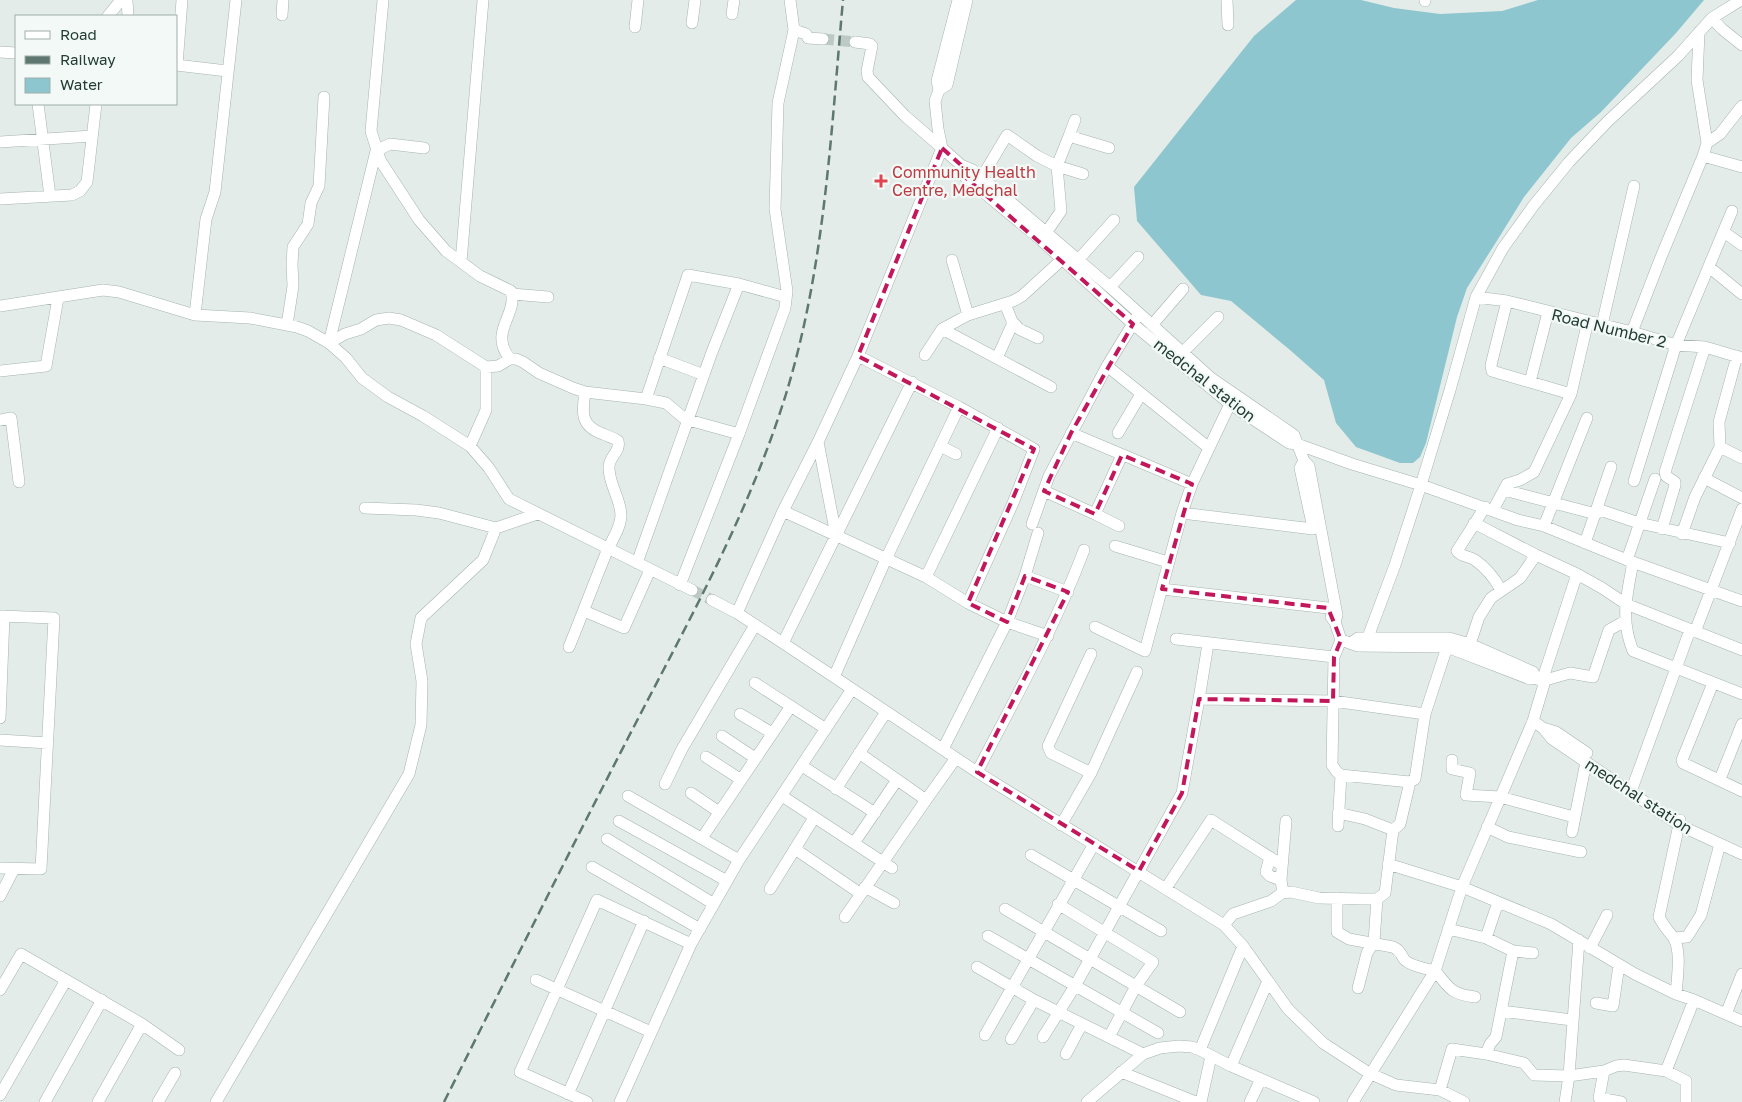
<svg xmlns="http://www.w3.org/2000/svg" width="1742" height="1102" font-family="'Golos Text',sans-serif">
  <style>
    .water { fill: #8dc6cf }
    .lines { fill: none; stroke-linecap: round; stroke-linejoin: round }
    .minor-tunnel { stroke: #bdc9c4; stroke-width: 11; stroke-dasharray: 11 5.5; stroke-linecap: butt }
    .minor-casing { stroke: #a6b4af; stroke-width: 12 }
    .minor { stroke: #fff; stroke-width: 11 }
    .rail { stroke: #5e7871; stroke-width: 2.5; stroke-dasharray: 10 5; stroke-linecap: butt }
    .marked { fill: none; stroke: #c2185b; stroke-width: 4; stroke-dasharray: 10 6; stroke-linejoin: round }
    .health-dot { fill: #e0444e; stroke: #f3f9f6; stroke-width: 2 }
    .labels { text-anchor: middle; stroke-width: 4.5; stroke-linejoin: round; paint-order: stroke }
    .health-label { font-size: 16px; fill: #be3a42; stroke: #f3f9f6; text-anchor: start }
    .street-label { font-size: 16px; fill: #233d36; stroke: #f3f9f6 }
  </style>
  <rect width="100%" height="100%" fill="#e3ece8"/>
  <path class="water" d="M1296 0H1361L1394 8 1440 14 1502 11 1538 0H1704L1676 33 1601 112 1571 138 1524 197 1498 239 1467 288 1457 317 1426 443 1420 457 1413 463H1400L1356 447 1336 423 1324 380 1290 350 1231 301 1201 295 1137 221 1134 187 1254 36Z"/>
  <g class="lines">
    <path class="minor-tunnel" d="M823 39 855 42
      M692 590 712 600"/>
    <g class="minor-casing">
      <path id="minor" d="M127 0 128 16
        M383 0 371 131 380 160 419 220 446 251 480 276 511 291C518 316 488 331 510 359
        M958 0 937 81 939 90 947 85 967 0
        M1227 0 1228 25
        M1425 1V0
        M732 14 734 0
        M282 15 283 0
        M108 16 121 0
        M1712 18 1722 29 1742 45
        M692 23 695 0
        M635 27 638 0
        M794 30 806 34 808 38 823 39
        M1699 32 1697 80 1707 143 1703 156 1742 167
        M0 52 16 53
        M176 65 227 71
        M177 65 182 0
        M939 90 935 101 938 129 942 148 961 165 973 170 1110 287 1211 378 1294 435 1304 461 1309 466 1337 615 1335 622
        M38 104 50 196
        M1069 136 1075 120
        M0 142 92 136
        M1707 143 1720 134 1742 106
        M961 165 965 177 1041 240 1133 324 1230 404 1289 443 1297 444 1352 464 1421 485 1518 520 1544 526 1627 560 1742 601
        M982 177 1007 135 1037 156 1057 166 1069 136 1109 148
        M0 199 72 195 80 191 87 182 96 104
        M1724 232 1742 245
        M1046 233 1061 211 1057 166 1083 174
        M952 260 968 315
        M1078 260 1114 220
        M461 262 483 0
        M1709 267 1742 294
        M1110 287 1138 257
        M512 294 548 297
        M1476 297 1507 301 1632 332 1676 345 1705 347 1742 358
        M1507 301 1491 365 1492 371 1571 394
        M0 306 103 290 119 292 195 315 250 318 297 327 308 331 329 343 346 358 362 378 388 397 423 416 470 446 489 468 509 499 692 590
        M195 315 206 219 215 192 236 0
        M1012 321 1019 329 1038 338
        M287 325 293 286 292 264 293 247 308 224 311 203 319 186 324 97
        M1152 325 1183 289
        M1602 325 1634 186
        M942 329 1051 387
        M1632 332 1661 257 1703 156
        M329 343 345 334 361 329 376 320 389 318 401 320 436 335 486 367 498 366 510 359H516L523 362 539 373 573 388 585 392 646 399 666 403 685 419 739 434
        M329 343 376 151 390 144 424 148
        M1183 352 1218 317
        M925 355 942 329 968 315 1013 301 1022 296 1068 254
        M659 358 704 375
        M997 358 1012 325V321L1005 304
        M1107 366 1209 448
        M0 371 46 366 58 298
        M1530 382 1548 312
        M646 399 688 275 739 284 786 297
        M959 407 1034 449 1013 503 968 603
        M0 420 11 418 19 482
        M1071 433 1192 484
        M1118 433 1141 394
        M818 442 836 535
        M470 446 486 410V367
        M940 446 956 454
        M1720 447 1742 458
        M1304 461 1300 468 1313 528
        M1704 478 1742 498
        M1634 481 1676 345 1732 211
        M1504 490 1596 514
        M1044 491 1095 514
        M1485 507 1457 551C1461 557 1469 556 1475 560 1485 567 1495 579 1501 590
        M365 508 416 510 439 513 496 528 537 514
        M1597 509 1639 523 1730 543
        M1493 510 1507 484 1520 480 1534 472 1571 394 1588 321
        M783 511 926 577 968 603 1007 622 1048 636
        M1182 513 1313 529
        M1474 523 1536 555 1577 574 1602 588 1626 604 1742 650
        M1032 524 1049 476 1107 366 1137 317
        M1119 526 1095 514 1122 455
        M1544 526 1587 418
        M1662 529 1675 485V482L1666 476 1665 472 1705 347
        M1682 534 1695 497 1720 447 1719 422 1737 356
        M1585 543 1611 467
        M1115 546 1168 562
        M1627 560 1655 479
        M1633 562C1627 595 1620 619 1633 651L1742 694
        M637 563 712 352 739 284
        M1025 576 1068 592
        M926 577 998 428
        M680 585 739 434 785 308 787 291 775 209 778 103 794 30 790 0
        M1162 589 1328 608
        M712 600 737 613 783 643 977 772 1224 925 1243 946 1288 1009 1323 1043 1369 1073 1396 1085 1440 1090 1464 1102
        M584 611 624 628 650 570
        M737 613 783 511 818 442 858 356 942 148 905 116 868 77 867 71 872 46 870 44 855 42
        M0 616 54 618 41 869 0 868
        M1331 617 1335 622 1341 640 1358 646 1447 647 1530 679 1536 678
        M1095 627 1145 651 1182 513 1192 484 1230 404
        M1695 632 1742 509
        M1368 637 1395 565 1421 485 1450 390 1476 297 1503 248 1534 205 1569 162 1607 122 1678 56 1712 18 1741 0
        M1176 639 1334 657 1341 640
        M783 643 912 382
        M1351 643 1358 638H1449L1470 644 1533 672 1536 678
        M1208 644 1199 699 1333 701 1425 714
        M1470 644 1479 617 1491 598 1520 578 1536 555
        M569 647C582 615 594 583 607 551 612 539 620 530 621 516 621 499 609 485 609 468 608 457 621 452 618 441 613 437 609 437 603 434 580 426 582 412 585 392
        M1334 657 1332 765 1337 772 1341 775 1338 826
        M834 677 886 559 959 407 858 356
        M1536 678 1542 681 1544 684 1533 721 1543 728 1552 739 1679 825 1742 854
        M1542 681 1570 673 1593 677 1609 630 1625 621
        M1542 681 1577 574
        M755 683 826 729
        M1713 683 1682 760 1683 763 1742 791
        M740 714 772 733
        M0 718 4 616
        M1543 728 1556 732 1587 753
        M722 736 755 758
        M0 740 48 743
        M943 749 1007 622 1025 576 1038 533
        M859 753 926 800 956 758
        M706 757 740 779
        M1452 760V769L1470 773 1466 795 1500 797 1574 817
        M802 766 875 813
        M977 772C1015 699 1055 627 1084 550
        M1091 773 1051 753 1048 746 1091 654
        M1341 775 1410 782
        M1720 779 1742 724
        M665 784 682 749 755 625
        M1633 786 1690 630
        M836 789 886 712
        M691 793 719 812
        M628 796 739 860
        M782 796 892 868
        M1338 813 1365 819 1393 830
        M619 821 727 881
        M1061 825 1091 773 1137 672
        M1487 827 1508 837 1581 852
        M1572 832 1586 762
        M702 838 791 706
        M607 839 714 904
        M854 843 897 780
        M795 849 861 894
        M1031 855 1161 931
        M1270 857 1266 872 1270 876 1281 880 1282 887
        M1388 864 1462 887 1551 924 1635 974 1676 994 1694 1000 1742 1021
        M592 867 700 929
        M1281 880 1286 821
        M865 887 894 903
        M1166 888 1211 820 1282 865
        M770 889 814 818
        M0 896 14 869
        M1337 898V932L1349 939 1393 947C1400 950 1400 953 1404 959 1408 965 1427 969 1435 971 1450 988 1450 994 1475 997
        M1498 902 1486 938 1513 951 1533 953
        M1058 904 1153 962 1136 986 1109 1037
        M1005 909 1180 1012
        M845 917 926 800
        M1224 925 1233 914 1271 901 1282 893 1291 892 1319 898 1362 899H1377L1385 893 1393 830 1400 824 1410 782 1415 779 1425 714 1447 647
        M1448 929 1486 938
        M988 936 1158 1033
        M1674 938 1687 937 1701 915 1720 844
        M1590 948 1607 915
        M977 967 1034 1000 1143 1054
        M536 980 651 1032
        M1358 988 1367 953 1374 942 1377 899
        M0 990 21 954 66 980
        M1676 994C1677 979 1682 950 1673 937 1668 931 1663 925 1659 917L1680 820
        M1596 1003 1613 1006 1619 965
        M1501 1011 1572 1020
        M1726 1014 1742 974
        M985 1035 1094 844
        M1043 1037 1075 986 1182 793 1199 699
        M1011 1039 1034 1000
        M1200 1050 1243 946
        M1066 1054 1082 1024
        M1486 1054 1490 1044 1496 1037 1513 951
        M1231 1066 1268 981
        M1604 1071 1599 1098 1621 1102
        M1121 1072 1196 1102
        M1440 1090 1452 1049 1486 1054 1524 1063 1534 1075 1569 1076 1604 1071 1616 1066 1624 1065 1666 1071
        M568 1094 644 921
        M0 1095 66 980 142 1024 179 1050
        M45 1102 102 1000
        M98 1102 142 1024
        M158 1102 175 1073
        M216 1102 409 774 421 725 422 681 416 644 421 618 483 560 496 528
        M587 1102 520 1072 597 900 691 944
        M620 1102 691 944 739 860 852 689
        M1087 1102 1143 1054 1160 1048 1179 1046 1192 1047 1200 1050 1231 1066 1314 1102
        M1201 1102 1211 1056
        M1250 1102 1261 1079
        M1353 1102 1435 971 1462 887 1533 721
        M1565 1102 1569 1076 1579 940
        M1686 1102V1081L1666 1071 1694 1000"/>
    </g>
    <use href="#minor" class="minor"/>
    <path class="rail" d="M444 1102C505 981 565 860 627 740 685 627 748 517 786 394 825 267 831 132 843 0"/>
  </g>
  <path class="marked" d="M942 148 961 165 965 177 1133 324 1071 433 1044 491 1095 514 1122 455 1192 484 1162 589 1328 608 1341 640 1334 657 1333 701 1199 699 1182 793 1139 871 977 772 1068 592 1025 576 1007 622 968 603 1034 449 858 356Z"/>
  <path class="health-dot" d="M878.5 173.5h5v5h5v5h-5v5h-5v-5h-5v-5h5z"/>
  <g class="labels">
    <g class="health-label">
      <text x="892" y="178">Community Health<tspan x="892" dy="18">Centre, Medchal</tspan></text>
    </g>
    <g class="street-label">
      <text transform="translate(1609 328) rotate(14)" y="6">Road Number 2</text>
      <text transform="translate(1205 380) rotate(38)" y="6">medchal station</text>
      <text transform="translate(1639 796) rotate(33)" y="6">medchal station</text>
    </g>
  </g>
  <rect x="15" y="15" width="162" height="90" fill="#f3f9f6" stroke="#a0aea9"/>
  <rect x="25" y="31" width="25" height="8" fill="#ffffff" stroke="#a0aea9"/>
  <text x="60" y="40" font-size="15" fill="#233d36">Road</text>
  <rect x="25" y="56" width="25" height="8" fill="#5e7871" stroke="#a0aea9"/>
  <text x="60" y="65" font-size="15" fill="#233d36">Railway</text>
  <rect x="25" y="78" width="25" height="15" fill="#8dc6cf" stroke="#a0aea9"/>
  <text x="60" y="90" font-size="15" fill="#233d36">Water</text>
</svg>
